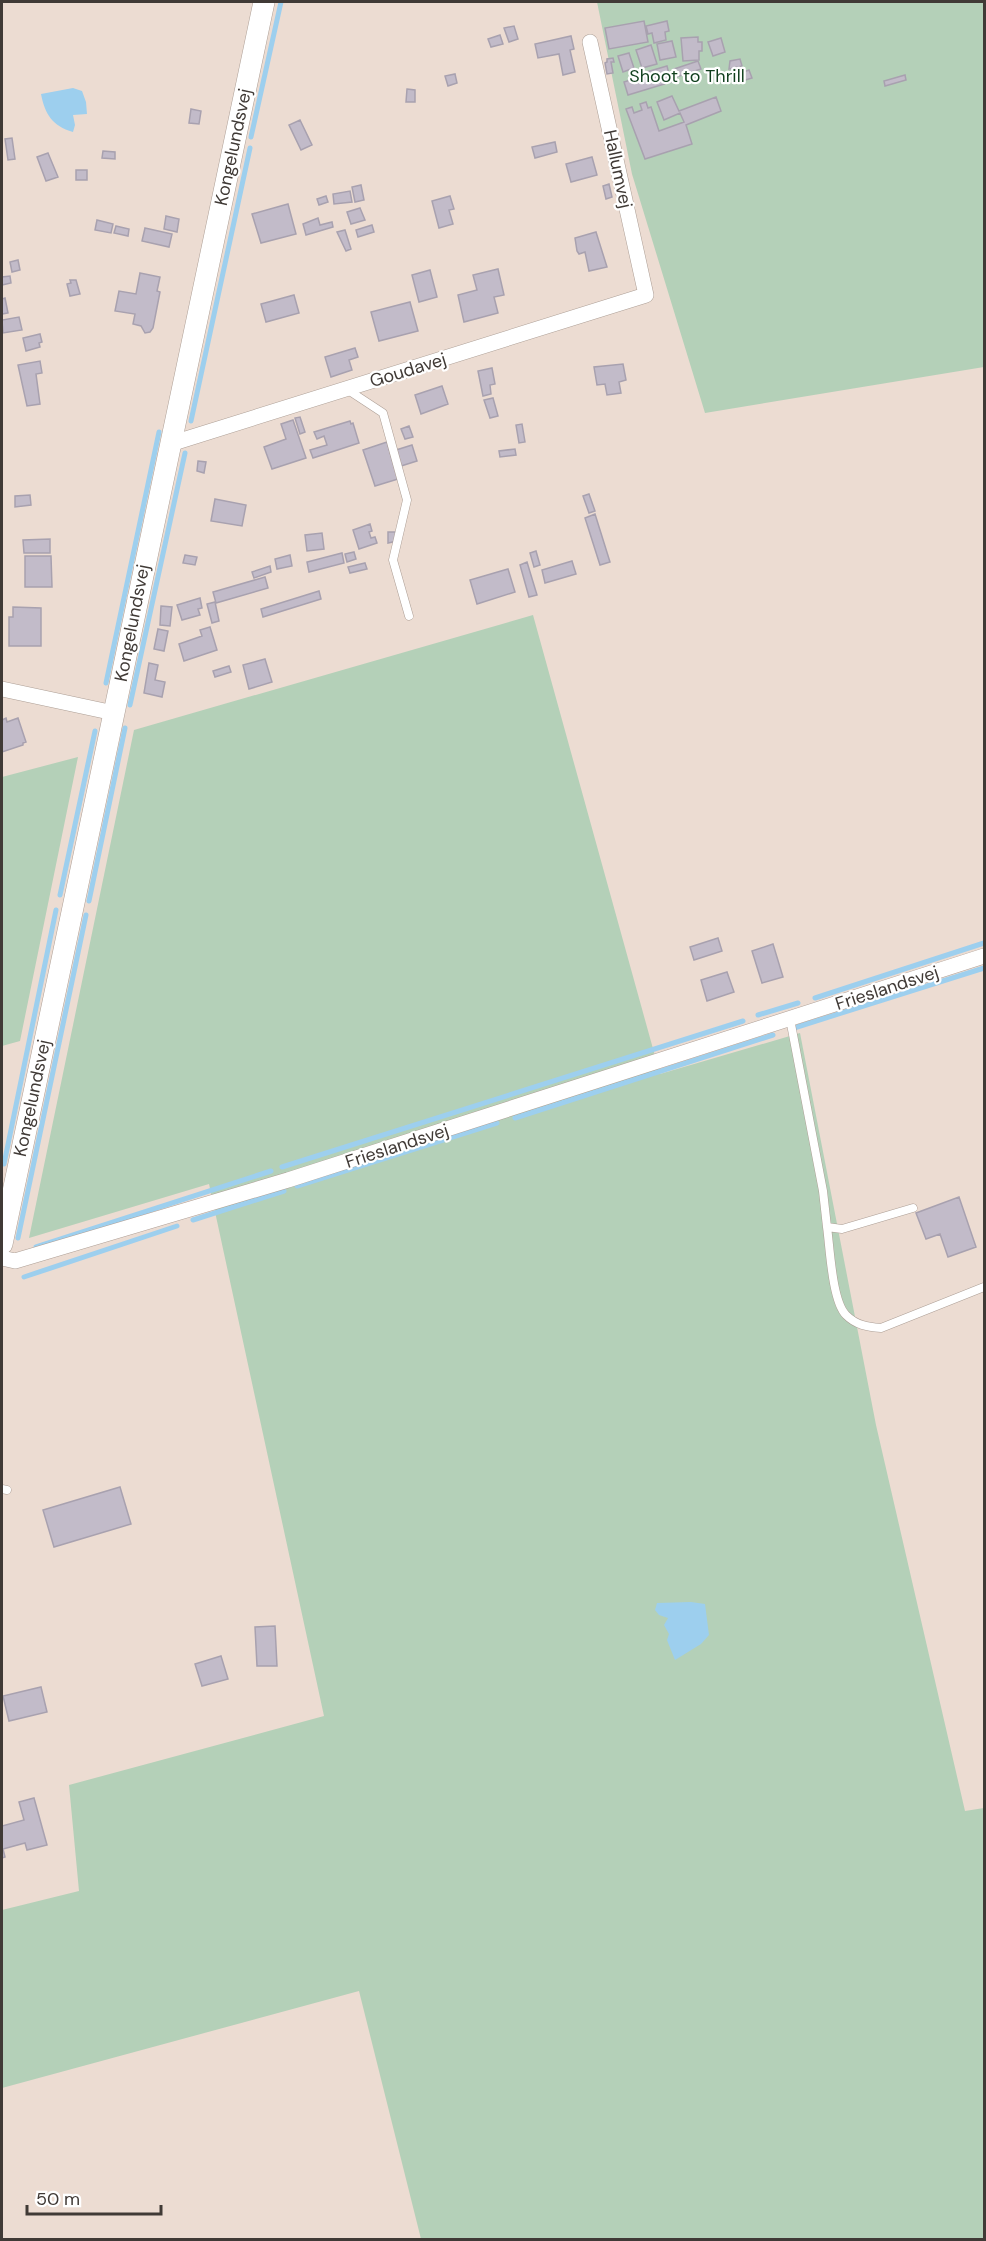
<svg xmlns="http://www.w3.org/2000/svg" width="986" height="2241" font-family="'DM Sans',sans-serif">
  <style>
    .green { fill: #b4d0b8 }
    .water { fill: #9dcfee }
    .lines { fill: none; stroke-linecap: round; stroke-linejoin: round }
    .stream { stroke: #9dcfee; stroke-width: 5 }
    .building { fill: #c2bbc9; stroke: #a8a1af; stroke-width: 1.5 }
    .lane-casing { stroke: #ad9f96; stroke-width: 9 }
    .street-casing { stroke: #ad9f96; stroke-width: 16 }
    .secondary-casing { stroke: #ad9f96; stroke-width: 22 }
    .lane { stroke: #fff; stroke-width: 8 }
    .street { stroke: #fff; stroke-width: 15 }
    .secondary { stroke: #fff; stroke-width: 21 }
    .labels { text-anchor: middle; stroke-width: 4.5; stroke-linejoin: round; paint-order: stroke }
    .park-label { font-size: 18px; fill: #103f1d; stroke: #fff }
    .street-label { font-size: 18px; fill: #403a36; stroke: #fff }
  </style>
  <rect width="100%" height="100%" fill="#ecdcd2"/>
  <path class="green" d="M597 2H984V367L705 413 632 174Z
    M533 615 660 1074 800 1033 876 1425 965 1811 984 1808V2239H421L359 1991 2 2088V1910L79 1891 69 1785 324 1716 209 1184 29 1238 134 730Z
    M78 757 20 1041 2 1046V777Z"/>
  <path class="water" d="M73 88 82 91 86 102 87 114 73 115 75 125 73 132C52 126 45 114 41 94Z
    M691 1602 705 1604 709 1635 701 1644 675 1660 667 1640 669 1634 664 1625 668 1618 659 1615 655 1610 657 1603Z"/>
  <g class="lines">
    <path class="stream" d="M251 137 281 2
      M191 421 250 148
      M106 683 159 432
      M130 705 185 453
      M60 895 95 731
      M89 901 125 728
      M815 998 984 943
      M758 1015 798 1003
      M794 1028 984 968
      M515 1118 773 1035
      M4 1164 56 910
      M282 1167 743 1021
      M297 1186 497 1123
      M193 1220 284 1191
      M18 1238 86 915
      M36 1247 271 1171
      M24 1277 177 1226"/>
  </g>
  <path class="building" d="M644 21 648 42 609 49 605 28Z
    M667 21 669 31 665 32 666 40 654 43 652 33 648 34 646 26Z
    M514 26 518 39 509 42 504 28Z
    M500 35 503 44 491 47 488 39Z
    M571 36 574 49 570 50 575 72 563 75 559 54 538 58 535 44Z
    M698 37V42H702V51H699V60L683 61 681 38Z
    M721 38 725 52 713 56 708 42Z
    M672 41 676 57 660 60 657 44Z
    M651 45 657 64 642 68 636 50Z
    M629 53 634 68 623 72 618 56Z
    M613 58 614 62H611L613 73 607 74 605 63 607 62V59Z
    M740 59 742 66 729 69 730 61Z
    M698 61 701 69 676 77 674 69Z
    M667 66 671 82 628 95 624 82 640 77 641 83 646 82 643 73Z
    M749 70 752 78 735 83 732 76Z
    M455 74 457 83 448 86 445 76Z
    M905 75 906 80 885 86 884 81Z
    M407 89 415 90V102H406Z
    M672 96 679 111 716 97 721 111 686 125 692 144 645 159 626 109 632 107 634 113 642 110 640 104 646 102 648 108 651 107 659 131 684 122 680 113 664 120 657 102Z
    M191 109 201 111 199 124 189 123Z
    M300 120 312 145 301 150 289 125Z
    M12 138 15 159 8 160 5 139Z
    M555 142 557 152 535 158 532 147Z
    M103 151 115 152V159L102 158Z
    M48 153 58 177 46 181 37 157Z
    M592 157 597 175 571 182 566 164Z
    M76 170H87V180H76Z
    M609 184 612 197 606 199 603 186Z
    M361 185 364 200 355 202 352 187Z
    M350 191 352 202 334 204 333 194Z
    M326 196 328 202 319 205 317 199Z
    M450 196 454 209 449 210 453 224 439 228 432 201Z
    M288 204 296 234 261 243 252 214Z
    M360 208 365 220 351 224 347 212Z
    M166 216 179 219 177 232 164 229Z
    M318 218 320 225 332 222 333 227 306 235 303 224Z
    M97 220 113 224 111 233 95 230Z
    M372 225 374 232 358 237 356 230Z
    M116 226 129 229 128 236 114 233Z
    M145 228 172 234 169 247 142 241Z
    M345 230 351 249 346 251 337 232Z
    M596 232 607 267 589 271 585 252 579 254 577 251 575 238Z
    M18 260 20 270 12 272 10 262Z
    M498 269 504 295 494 297 498 313 464 322 458 295 477 290 473 275Z
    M430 270 437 297 419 302 412 275Z
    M140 273 160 277 157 291 160 292 153 328 150 332 145 333 141 326 133 324 135 314 115 311 119 291 136 294Z
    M10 276 11 283 2 285V277Z
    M70 280H76L80 294 70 296 67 284 71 283Z
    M294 295 299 313 266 322 261 304Z
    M5 298 8 313 2 314V299Z
    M410 302 418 331 379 341 371 312Z
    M19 317 22 330 3 333 2 320Z
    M40 334 42 342 39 343 40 347 26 351 23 338Z
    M355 348 358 357 349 360 352 370 331 377 325 357Z
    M40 361 42 373 36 374 40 404 27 406 18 365Z
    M623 364 626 380 619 382 621 393 607 395 605 384 597 385 594 367Z
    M492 368 495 384 490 385 491 394 483 396 478 371Z
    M442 386 448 404 421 414 415 395Z
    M493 398 498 416 490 418 484 400Z
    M300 417 305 432 300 434 295 418Z
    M293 420 306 458 272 469 264 447 286 439 281 424Z
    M350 421 351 424 353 423 359 443 313 458 310 450 327 445 324 436 317 439 314 432Z
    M522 424 525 442 519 443 516 425Z
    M409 426 413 437 405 439 401 429Z
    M387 442 398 479 375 486 363 450Z
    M412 445 417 461 401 466 396 450Z
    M515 449 516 455 500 457 499 451Z
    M198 461 206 462 204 473 197 471Z
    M589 494 595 511 589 513 583 496Z
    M30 495 31 505 15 507V496Z
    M215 499 246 505 242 526 211 521Z
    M595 514 610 562 600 565 585 518Z
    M370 524 372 531 369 532 371 538 375 537 377 543 359 549 353 530Z
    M388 532H399L397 541 388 543Z
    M322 533 324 549 307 551 305 535Z
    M50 539V553H24L23 540Z
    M536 551 540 565 534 567 530 553Z
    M354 552 356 559 347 562 345 554Z
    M342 553 344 563 309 572 307 562Z
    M185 555 197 557 195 565 183 563Z
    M290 555 292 566 277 569 275 559Z
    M25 556H51L52 587H25Z
    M572 561 576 574 545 583 542 570Z
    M527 562 537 595 529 597 520 565Z
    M365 563 367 569 350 573 348 567Z
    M270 566 271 572 254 578 252 572Z
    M508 569 515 592 477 604 470 580Z
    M265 577 268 588 216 603 213 592Z
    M319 591 321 599 263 617 261 609Z
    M200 598 202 608 198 609 200 615 182 620 177 605Z
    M215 602 219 621 212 623 207 604Z
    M161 606 172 607 170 626 160 625Z
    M13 607 41 608V646H9V617H13Z
    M210 627 217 650 184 661 179 644 202 636 200 630Z
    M158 629 168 631 164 651 154 649Z
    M265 659 272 682 249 689 243 665Z
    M149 663 158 665 155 680 165 682 162 697 144 693Z
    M229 666 231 672 215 677 213 671Z
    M6 718 7 722 18 718 26 742 23 743V745L2 752V720Z
    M718 938 722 951 694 960 690 947Z
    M773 944 783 977 762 983 752 951Z
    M727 972 734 992 707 1001 701 980Z
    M959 1197 976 1247 948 1257 940 1234 926 1239 916 1213Z
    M120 1487 131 1524 54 1547 43 1510Z
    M275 1626 277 1666H257L255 1627Z
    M221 1656 228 1679 202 1686 195 1664Z
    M41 1687 47 1712 9 1721 3 1696Z
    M34 1798 47 1845 27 1850 25 1843 3 1849 5 1857 2 1858V1826L24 1820 19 1802Z"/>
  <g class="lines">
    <g class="lane-casing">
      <path id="lane" d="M348 390 383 413 407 500 393 560 409 616
        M790 1019 823 1191 827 1227
        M913 1208 842 1229 827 1227C830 1248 832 1301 846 1315 856 1325 867 1327 881 1328L984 1287
        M2 1489 7 1490"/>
    </g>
    <g class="street-casing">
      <path id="street" d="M170 444 646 295 590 42
        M2 689 114 713
        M2 1258 15 1261 288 1180 984 956"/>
    </g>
    <g class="secondary-casing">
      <path id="secondary" d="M2 1244 264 2"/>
    </g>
    <use href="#lane" class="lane"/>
    <use href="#street" class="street"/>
    <use href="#secondary" class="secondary"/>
  </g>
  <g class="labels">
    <g class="park-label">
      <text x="687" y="82">Shoot to Thrill</text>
    </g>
    <g class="street-label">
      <text transform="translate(233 147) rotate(-78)" y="6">Kongelundsvej</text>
      <text transform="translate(618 169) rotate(78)" y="6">Hallumvej</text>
      <text transform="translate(408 370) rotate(-17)" y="6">Goudavej</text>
      <text transform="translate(132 623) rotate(-79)" y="6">Kongelundsvej</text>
      <text transform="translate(887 988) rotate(-18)" y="6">Frieslandsvej</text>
      <text transform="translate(32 1098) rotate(-78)" y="6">Kongelundsvej</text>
      <text transform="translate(397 1146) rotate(-18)" y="6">Frieslandsvej</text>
    </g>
  </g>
  <rect width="986" height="2241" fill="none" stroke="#403a36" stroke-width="6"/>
  <path d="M27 2205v9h134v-9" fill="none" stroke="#403a36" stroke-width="3"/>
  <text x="36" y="2205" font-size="18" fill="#403a36" stroke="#ffffff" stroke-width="4.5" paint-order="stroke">50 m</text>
</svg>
